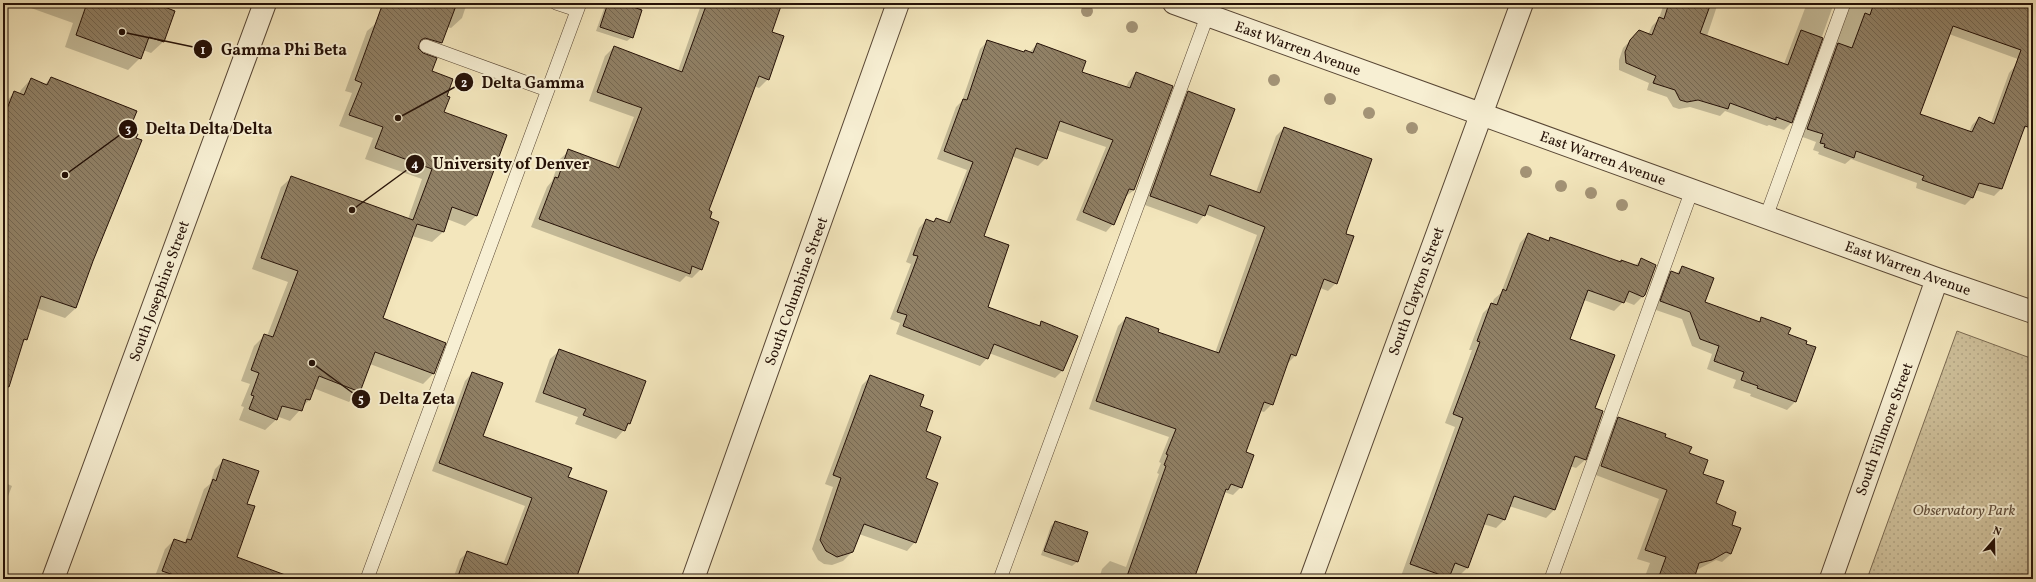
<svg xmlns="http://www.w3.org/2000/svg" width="2036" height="582" font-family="Vollkorn,serif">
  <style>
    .grass { fill: url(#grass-dots); stroke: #7a6a52 }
    .shadow { fill: #0003 }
    .building { fill: url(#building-back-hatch); stroke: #251107; fill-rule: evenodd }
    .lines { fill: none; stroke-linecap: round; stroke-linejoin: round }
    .service-casing { stroke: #584634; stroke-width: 14 }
    .minor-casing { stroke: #584634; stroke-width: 24 }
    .service { stroke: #f7efd3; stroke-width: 13 }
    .minor { stroke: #f7efd3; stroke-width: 22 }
    .tree { fill: #a39376 }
    .labels { text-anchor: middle; stroke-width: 4; stroke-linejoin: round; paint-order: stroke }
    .street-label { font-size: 15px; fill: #251107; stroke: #f7efd3 }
    .park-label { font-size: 15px; font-style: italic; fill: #614f3c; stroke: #f7efd3 }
    .leader { fill: none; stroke: #251107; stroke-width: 1.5 }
    .callout-dot { fill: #251107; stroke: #f7efd3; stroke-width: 1.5 }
    .mark-label { font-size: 12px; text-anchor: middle; font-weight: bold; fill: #fff }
    .callout-label { font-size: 16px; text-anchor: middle; font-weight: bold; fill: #251107; stroke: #f7efd3; stroke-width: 4; stroke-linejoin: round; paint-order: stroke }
  </style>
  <defs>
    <pattern id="grass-dots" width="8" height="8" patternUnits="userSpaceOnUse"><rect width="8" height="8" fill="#d0c29d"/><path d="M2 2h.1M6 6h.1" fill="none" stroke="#b2a686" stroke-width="1.8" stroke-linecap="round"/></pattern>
    <pattern id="building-back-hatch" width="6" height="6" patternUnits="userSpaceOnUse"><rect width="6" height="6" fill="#908065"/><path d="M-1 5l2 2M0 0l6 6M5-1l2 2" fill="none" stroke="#756751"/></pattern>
  </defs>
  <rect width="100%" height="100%" fill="#f3e6bc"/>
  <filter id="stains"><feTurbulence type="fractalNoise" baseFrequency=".005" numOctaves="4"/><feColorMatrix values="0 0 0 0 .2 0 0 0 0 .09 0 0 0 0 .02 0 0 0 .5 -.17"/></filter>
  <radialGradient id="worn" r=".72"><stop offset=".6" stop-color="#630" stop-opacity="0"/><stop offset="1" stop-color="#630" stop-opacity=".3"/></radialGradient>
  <path class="grass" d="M1957 331 2033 359V579H1867Z"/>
  <path class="shadow" d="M17 3H159L158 6 173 11 163 42 151 53 143 50 140 58 128 70 65 47 73 23Z
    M400 3H467L462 18 451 28 447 27 441 43 431 53 419 50 445 96 443 113 476 216 465 226 447 219 443 232 432 242 412 236 382 319 433 374 423 384 370 364 359 391 349 402 313 388 309 400 290 421 279 417 265 430 239 420 244 407 241 406 250 384 241 381 254 346 265 335 267 336 288 282 252 269 281 187 292 177 408 219 422 179 365 159 373 138 339 126 352 93 345 91 367 31Z
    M606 3H643L632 37 627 41 596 31Z
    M697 3H781L770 32 768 79 759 88 754 86 708 211 709 219 701 269 692 278 686 276 680 282 531 227 547 187 552 181 560 159 569 151 615 167 634 117 589 101 605 56 614 47 678 71 701 5Z
    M1664 3H1718L1707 36 1784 64 1807 3H1834L1791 123 1784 130 1769 125 1767 126 1725 111 1720 116 1690 107 1679 109 1673 107 1667 97 1647 90 1649 83 1619 70V60L1623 48 1640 31 1648 35 1652 26 1659 19Z
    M1840 3H2033V58L2029 63 1949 34 1919 114 1969 132 1972 125 1979 118 1991 123 2009 73 2016 65 2033 72V111L2027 126 2021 133 2001 189 1994 196 1975 190 1972 198 1965 205 1916 188 1917 183 1851 159 1845 164 1818 154 1819 152 1813 150 1816 142 1800 136Z
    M988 41 1023 53 1025 51 1029 53 1037 44 1081 73 1126 87 1129 81 1136 73 1134 190 1125 197 1113 224 1106 232 1076 220 1106 147 1056 130 1046 158 1038 166 1011 156 982 236 987 307 1038 326 1041 323 1063 370 1055 378 989 353 987 358 980 366 896 334 900 323 890 319 911 264 906 262 919 228 926 220 933 223 936 219 946 223 967 170 937 159 956 107 962 101 980 49Z
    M51 78 128 130 92 260 76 308 65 318 36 308 26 339 21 345 3 392V105L14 93 19 94 21 90 31 79 44 85Z
    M1188 93 1209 175 1256 192 1276 136 1284 128 1346 230 1336 283 1328 291 1320 288 1295 356 1287 364 1272 404 1264 412 1260 411 1245 452 1241 487 1233 495 1224 492 1193 579H1099L1102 569 1110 561 1126 567 1159 474 1157 473 1161 463 1159 462 1169 437 1089 409 1118 326 1126 318 1157 332 1215 353 1257 235 1205 214 1197 224 1142 204 1180 101Z
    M1528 234 1547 242 1550 238 1620 263 1622 261 1635 265 1641 260 1644 295 1634 305 1624 301 1614 311 1584 300 1569 340 1594 409 1602 412 1585 460 1576 468 1570 466 1554 510 1546 518 1509 506 1504 520 1496 528 1483 524 1468 567 1459 576 1450 573 1448 579H1400L1455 427 1445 423 1472 350H1469L1483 313 1492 304 1494 299 1501 293 1520 243Z
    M1682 267 1704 303 1758 322 1762 318 1787 335 1815 348 1795 402 1787 410 1750 396 1751 394 1733 388 1736 380 1707 369 1712 354 1692 346 1682 319 1653 309 1664 280 1671 272 1676 274Z
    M559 351 645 382 629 424 616 439 575 424 578 417 535 402 550 359Z
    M472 373 482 436 567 478 574 579H453L460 559 468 552 498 563 501 561 504 562 525 506 432 471 465 381Z
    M871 376 919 407 924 432 925 479 915 542 907 551 859 534 852 552 843 561 832 565 824 564 818 560 812 549 833 487 825 484 862 385Z
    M1619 418 1664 438 1688 453 1702 474 1715 504 1731 525V554L1722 562 1716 560 1679 579H1644L1650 563 1637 559 1659 499 1593 474 1610 426Z
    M224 460 246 505 235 557 248 579H154L165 549 174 540 184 544 185 542 204 489 210 484 215 469Z
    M3 482 12 486 3 509Z
    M1055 522 1087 533 1077 562 1072 566 1041 555 1051 526Z"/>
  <path class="building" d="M87 3H154L175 11 164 42 149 37 141 59 76 35Z
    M383 3H457L442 43 425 38 421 40 418 48 423 53 437 58 432 71 453 79 447 96 450 97 444 112 507 135 477 216 452 207 444 232 417 224 383 318 446 343 434 374 375 352 360 392 319 376 310 400 306 399 302 411 282 406 277 420 249 409 254 396 251 395 259 373 251 370 264 334 273 337 298 271 261 258 291 176 413 220 432 169 375 148 383 127 349 115 362 83 355 80Z
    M608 3H621L642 10 633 38 600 27Z
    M707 3H782L772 32 784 36 769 80 759 76 709 210 712 212 710 218 719 222 702 270 692 266 690 274 539 219 555 177 558 178 568 149 619 168 642 108 597 92 614 46 682 72Z
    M1669 3H1711L1700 33 1788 65 1801 30 1823 38 1792 123 1776 117V120L1730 103 1728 109 1698 100 1687 102 1680 100 1675 90 1653 83 1656 76 1626 63 1625 52 1630 40 1639 30 1652 35 1659 17 1664 19Z
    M1874 3H2033V129L2025 126 2002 189 1979 183 1973 198 1922 180 1924 176 1856 151 1854 158 1824 147 1825 144 1820 143 1823 134 1807 129 1838 43 1852 48 1865 13 1870 15ZM1953 26 2021 50 1994 124 1979 117 1972 132 1920 114Z
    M987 40 1024 52 1025 50 1033 53 1037 43 1086 61 1082 72 1130 88 1136 72 1173 86 1134 190 1129 189 1114 225 1083 212 1113 140 1060 121 1047 159 1016 148 984 236 1009 245 988 307 1040 326 1041 321 1078 336 1063 371 994 344 988 359 903 326 907 315 897 312 918 256 913 255 926 219 934 222 936 218 950 223 973 162 944 151 963 99 967 100Z
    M51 77 137 111 129 130 138 134 136 138 142 140 93 261 76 308 41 296 27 340 24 339 9 387 3 386V119L14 91 24 95 31 78 47 85Z
    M1188 91 1235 109 1210 175 1260 193 1284 127 1372 159 1347 230 1346 234 1354 236 1337 284 1324 279 1296 356 1291 354 1273 405 1264 402 1246 452 1254 455 1242 488 1231 484 1228 490 1226 489 1194 579H1126L1166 466 1164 465 1168 455 1166 454 1176 429 1096 401 1126 317 1159 329 1158 332 1219 353 1265 227 1209 205 1205 216 1150 196Z
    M1528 233 1549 241 1550 237 1621 262V260L1638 266 1641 258 1656 265 1645 295 1643 297 1629 291 1624 303 1588 290 1570 339 1615 355 1595 408 1603 411 1586 460 1575 456 1555 510 1514 496 1505 520 1488 514 1468 568 1455 563 1449 578 1410 564 1463 418 1453 414 1480 342 1477 341 1491 303 1497 305 1503 289 1506 291Z
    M1682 266 1714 278 1705 302 1760 322 1761 317 1791 328 1788 334 1807 341 1806 344 1816 347 1796 402 1757 388 1758 386 1741 380 1744 372 1714 361 1719 346 1700 339 1690 312 1660 301 1671 271 1679 274Z
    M559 349 646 381 630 424 628 423 625 431 583 415 586 409 543 393Z
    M472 372 503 383 483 436 572 468 568 477 607 491 576 579H457L467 551 507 565 532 498 439 463Z
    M870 375 924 395 920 406 933 411 926 431 941 437 926 478 938 483 916 543 864 524 853 552 837 557 826 551 820 540 841 478 833 475Z
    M1618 417 1666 434 1665 437 1692 447 1689 453 1708 460 1703 474 1724 481 1716 503 1736 512 1732 525 1741 528 1731 554 1726 552 1712 560 1699 563 1694 579H1658L1666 557 1645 550 1667 490 1601 466Z
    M223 459 259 471 247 504 255 506 237 557 288 576V579H185L162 571 174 539 186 543 187 539 191 540 213 479 216 481Z
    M1055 521 1088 532 1078 562 1044 551Z"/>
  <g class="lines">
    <g class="service-casing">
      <path id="service" d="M556 3 577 10
        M426 46 547 90
        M1766 217 1844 3
        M367 579 580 3
        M1000 579 1212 3
        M1551 579 1692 190"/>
    </g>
    <g class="minor-casing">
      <path id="minor" d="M1174 3 1937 279 2033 312
        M53 579 265 3
        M693 579 898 3
        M1311 579 1522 3
        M1831 579 1937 279"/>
    </g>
    <use href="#service" class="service"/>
    <use href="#minor" class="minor"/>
  </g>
  <g class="tree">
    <circle cx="1087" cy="11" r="6"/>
    <circle cx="1132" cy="27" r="6"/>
    <circle cx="1274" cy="80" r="6"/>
    <circle cx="1330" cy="99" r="6"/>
    <circle cx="1369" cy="113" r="6"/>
    <circle cx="1412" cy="128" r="6"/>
    <circle cx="1526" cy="172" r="6"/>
    <circle cx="1561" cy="186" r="6"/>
    <circle cx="1591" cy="193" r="6"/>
    <circle cx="1622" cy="205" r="6"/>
  </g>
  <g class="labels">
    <g class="street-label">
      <text transform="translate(1298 48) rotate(20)" y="5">East Warren Avenue</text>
      <text transform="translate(1603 158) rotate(20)" y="5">East Warren Avenue</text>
      <text transform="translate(1908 268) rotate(20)" y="5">East Warren Avenue</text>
      <text transform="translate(159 291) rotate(-70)" y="5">South Josephine Street</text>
      <text transform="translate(796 291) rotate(-70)" y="5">South Columbine Street</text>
      <text transform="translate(1416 291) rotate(-70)" y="5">South Clayton Street</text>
      <text transform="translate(1884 429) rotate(-70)" y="5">South Fillmore Street</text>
    </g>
    <g class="park-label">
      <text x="1964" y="515">Observatory Park</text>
    </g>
  </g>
  <path class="leader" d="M122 32L203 49M398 118L464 82M65 175L128 129M352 210L415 164M312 363L361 399"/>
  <g class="callout-dot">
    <circle cx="122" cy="32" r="4"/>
    <circle cx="398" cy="118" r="4"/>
    <circle cx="65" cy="175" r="4"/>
    <circle cx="352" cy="210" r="4"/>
    <circle cx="312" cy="363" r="4"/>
    <circle cx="203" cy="49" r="10"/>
    <circle cx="464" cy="82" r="10"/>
    <circle cx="128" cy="129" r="10"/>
    <circle cx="415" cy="164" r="10"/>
    <circle cx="361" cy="399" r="10"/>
  </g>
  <g class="mark-label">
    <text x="203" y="54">1</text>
    <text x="464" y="87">2</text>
    <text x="128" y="133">3</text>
    <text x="415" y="168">4</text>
    <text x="361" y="403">5</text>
  </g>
  <g class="callout-label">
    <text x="284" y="55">Gamma Phi Beta</text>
    <text x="533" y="88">Delta Gamma</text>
    <text x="209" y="134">Delta Delta Delta</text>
    <text x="511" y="169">University of Denver</text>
    <text x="417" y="404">Delta Zeta</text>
  </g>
  <rect width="2036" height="582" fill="none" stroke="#f3e6bc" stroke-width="16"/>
  <rect x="4" y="4" width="2028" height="574" fill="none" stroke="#251107" stroke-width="2"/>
  <rect x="8" y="8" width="2020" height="566" fill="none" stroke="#251107"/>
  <g transform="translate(1994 540) rotate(20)" stroke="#f7efd3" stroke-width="3" paint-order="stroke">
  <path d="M0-3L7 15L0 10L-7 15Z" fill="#251107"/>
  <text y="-6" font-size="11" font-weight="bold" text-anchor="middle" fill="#251107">N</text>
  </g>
  <rect width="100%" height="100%" filter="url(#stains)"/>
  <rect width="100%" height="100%" fill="url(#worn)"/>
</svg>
